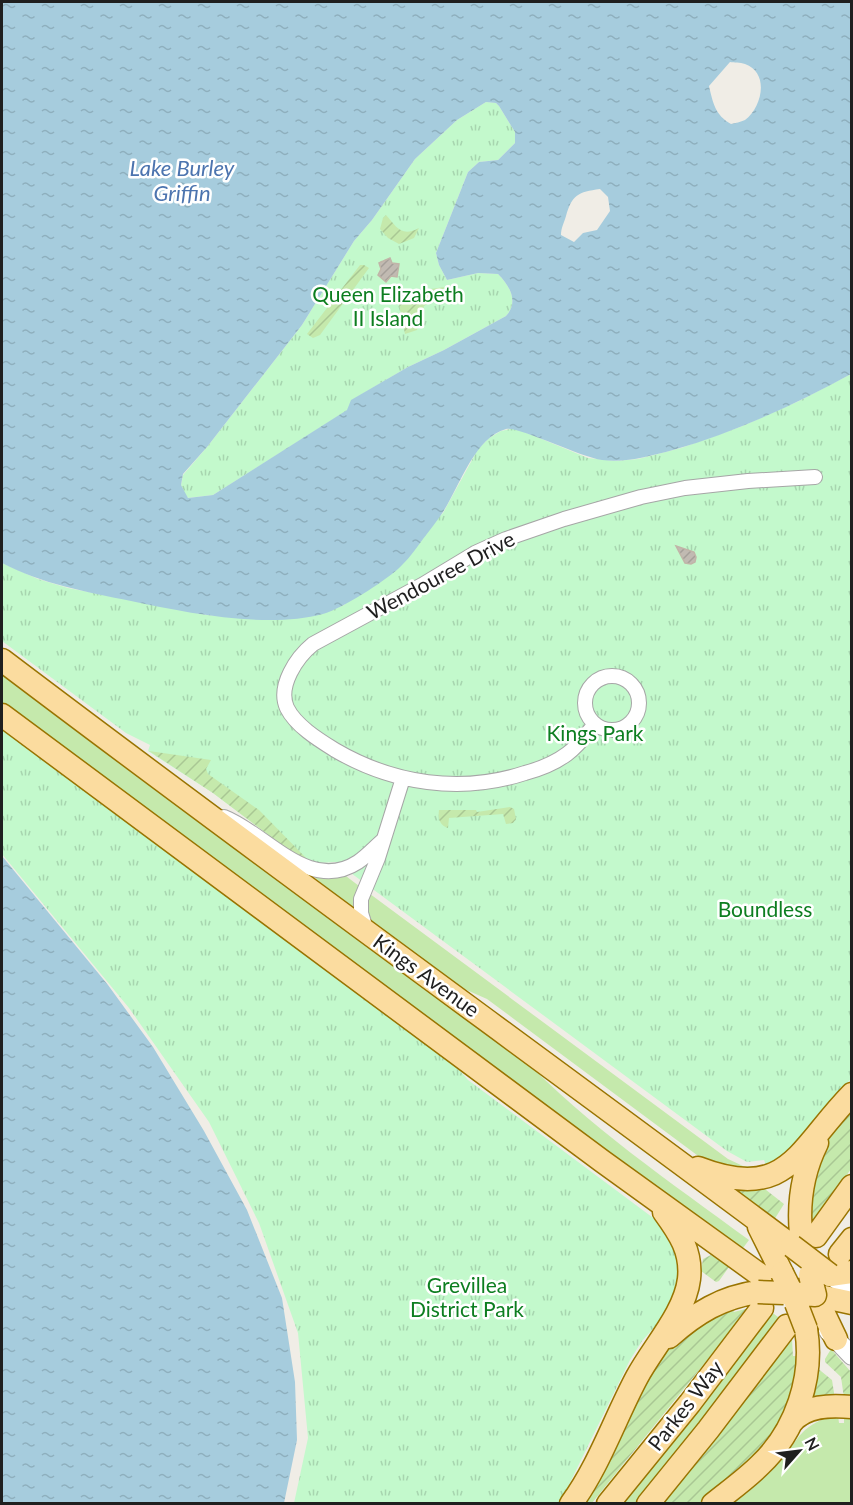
<svg xmlns="http://www.w3.org/2000/svg" width="853" height="1505" font-family="Lato,sans-serif">
  <style>
    .grass { fill: #c5e9ac }
    .park { fill: url(#park-tufts) }
    .garden { fill: url(#garden-furrows) }
    .water { fill: url(#water-ripples); fill-rule: evenodd }
    .building { fill: url(#building-hatch); stroke: #c1b5a8; stroke-width: 1.5 }
    .lines { fill: none; stroke-linecap: round; stroke-linejoin: round }
    .minor-casing { stroke: #a6a6a6; stroke-width: 16 }
    .tertiary-casing { stroke: #a6a6a6; stroke-width: 20 }
    .primary-casing { stroke: #997401; stroke-width: 25 }
    .minor { stroke: #fff; stroke-width: 14 }
    .tertiary { stroke: #fff; stroke-width: 18 }
    .primary { stroke: #fbdc9f; stroke-width: 22 }
    .primary-bridge-casing { stroke: #997401; stroke-width: 25; stroke-linecap: butt }
    .primary-bridge { stroke: #fbdc9f; stroke-width: 22 }
    .labels { text-anchor: middle; stroke-width: 5; stroke-linejoin: round; paint-order: stroke }
    .park-label { font-size: 21px; fill: #0d7e20; stroke: #fff }
    .street-label { font-size: 21px; fill: #1f1f1f; stroke: #fff }
    .water-label { font-size: 22px; font-style: italic; fill: #4c74af; stroke: #fff }
  </style>
  <defs>
    <pattern id="park-tufts" width="24" height="20" patternUnits="userSpaceOnUse" patternTransform="scale(1.5)"><rect width="24" height="20" fill="#c3f9cc"/><path d="M3 7l-1-3M5 7V3M7 7l1-3M15 17l-1-3M17 17v-4M19 17l1-3" fill="none" stroke="#a7d5af"/></pattern>
    <pattern id="garden-furrows" width="10" height="10" patternUnits="userSpaceOnUse" patternTransform="scale(1.5)"><rect width="10" height="10" fill="#c5e9ac"/><path d="M-1 1l2-2M0 10L10 0M9 11l2-2" fill="none" stroke="#a9c794"/></pattern>
    <pattern id="water-ripples" width="26" height="14" patternUnits="userSpaceOnUse" patternTransform="scale(1.5)"><rect width="26" height="14" fill="#a6ccdd"/><path d="M2 4q2-2 4 0t4 0M15 11q2-2 4 0t4 0" fill="none" stroke="#8eafbd"/></pattern>
    <pattern id="building-hatch" width="6" height="6" patternUnits="userSpaceOnUse" patternTransform="scale(1.5)"><rect width="6" height="6" fill="#c1bab2"/><path d="M-1 1l2-2M0 6l6-6M5 7l2-2" fill="none" stroke="#a59f99"/></pattern>
  </defs>
  <rect width="100%" height="100%" fill="#f0ede6"/>
  <path class="grass" d="M2 668 520 1055C588 1126 670 1182 749 1240L743 1248 714 1231 2 704Z
    M342 873 359 886 353 909 315 878Z
    M366 891 728 1159 743 1166 759 1167 748 1172 705 1161 487 999 453 984 368 920Z
    M769 1310 783 1321 638 1503 616 1504Z
    M844 1414 851 1415V1503L732 1504C748 1493 765 1478 778 1464 800 1438 801 1423 838 1415L839 1423H844Z"/>
  <path class="park" d="M486 102 496 103 499 106 515 132V143L498 160 479 162 468 172 436 253 439 265 447 280 478 273 498 274C510 286 519 302 506 316L444 350 408 367 352 400 348 410 213 495 188 498 184 494 181 485 183 475 207 447 302 325 354 241 372 220 415 159 457 120Z
    M851 374V1079L826 1105 795 1148 767 1168 764 1160 747 1162 727 1151 336 862 319 863 294 854 213 793 148 751 150 745 126 733 2 641V563L38 579 68 588 207 615 276 619 322 614 344 605 443 513 478 449 489 438 501 431 515 428 588 458 615 461 638 459 681 448 740 427 799 401Z
    M2 724 448 1057 468 1080 656 1220 673 1240 681 1275 668 1312 642 1341 630 1360 560 1503H294L308 1438 298 1333 259 1223 209 1122 129 1008 2 854Z"/>
  <path class="garden" d="M386 215C396 226 401 238 419 228L414 238 399 244 388 238 380 229 383 218Z
    M360 265H364L369 268 320 335 313 338 307 334Z
    M444 287 442 295 424 306 417 330 405 334 398 299 406 293Z
    M149 751 211 760 206 769 208 774 259 810 309 861 294 854 213 793Z
    M510 807 514 809 516 819 513 823 506 824 503 814 449 818 448 828C439 825 438 818 439 810H476L477 812Z
    M851 1103V1169L812 1224 807 1185 820 1143Z
    M761 1186 784 1204 774 1220 733 1189Z
    M711 1255 729 1267 719 1281 716 1282 701 1271 703 1259Z
    M731 1305 734 1312 749 1308 592 1503 583 1504 650 1374 673 1342Z
    M792 1339 793 1356H800L797 1380 779 1428 746 1465 699 1503 662 1504Z
    M831 1349 851 1372V1398H844L841 1377 825 1362V1359Z
    M816 1367 832 1380 835 1399 813 1398 812 1395Z"/>
  <path class="water" d="M2 2H851V374C794 405 736 432 673 450 650 456 626 463 602 460 580 457 518 426 506 429 475 437 459 487 443 512 437 521 430 530 423 539 416 549 407 561 398 569 382 583 343 608 323 614 267 629 188 613 131 601 87 592 42 584 2 563ZM730 62C734 63 740 62 745 64 770 73 762 107 745 120 741 122 735 123 731 124 715 115 713 103 709 86ZM486 102 496 103 499 106 515 132V143L498 160 479 162 468 172 436 253 439 265 447 280 478 273 498 274C510 286 519 302 506 316L444 350 408 367 351 400 347 410 213 495 188 498 181 485 183 474 207 447 302 325 354 241 372 220 415 159 457 120ZM600 189 608 197 610 211 597 230 583 233 574 242 561 235C561 228 564 223 566 216 572 195 578 192 600 189Z
    M2 856 108 985 153 1047 204 1131 247 1210 282 1298 295 1382 297 1440 284 1503H2Z"/>
  <path class="building" d="M390 258 392 263 399 264 397 277 391 276 386 282 378 275 381 269 379 263Z
    M676 546 694 552 696 557 695 562 691 564 685 563Z"/>
  <g class="lines">
    <g class="minor-casing">
      <path id="minor" d="M585 703a27 27 0 1 1 54 0a27 27 0 1 1-54 0Z
        M595 724C586 735 578 746 567 754 555 763 540 769 525 773 461 794 393 784 335 750 319 740 296 726 287 708 277 686 297 657 313 644L422 585 475 553 506 539 564 519 641 497 685 488 748 481 815 477
        M224 817C267 834 309 894 358 862 367 856 375 847 383 840
        M366 929 361 913V899L378 858 403 778"/>
    </g>
    <g class="tertiary-casing">
      <path id="tertiary" d="M830 1275 852 1291
        M828 1331 852 1356"/>
    </g>
    <g class="primary-casing">
      <path id="primary" d="M2 660C263 858 529 1050 792 1246
        M2 715 602 1161 767 1280
        M698 1168C788 1203 798 1149 852 1094
        M759 1227 782 1273
        M801 1234C798 1203 803 1171 817 1143
        M816 1236 852 1186
        M840 1254 852 1239
        M830 1275 852 1272
        M669 1337C696 1313 722 1297 758 1292
        M836 1339 815 1295 852 1303
        M791 1423C805 1405 831 1405 852 1407
        M571 1504C599 1466 615 1418 637 1377 653 1347 685 1313 689 1279 692 1252 680 1234 664 1212
        M608 1504 690 1403 762 1308
        M648 1504 708 1430 787 1326
        M713 1504C729 1491 746 1479 760 1465 796 1431 814 1377 806 1329"/>
    </g>
    <use href="#minor" class="minor"/>
    <use href="#tertiary" class="tertiary"/>
    <use href="#primary" class="primary"/>
    <g class="primary-bridge-casing">
      <path id="primary-bridge" d="M792 1246 830 1275
        M782 1273 792 1293 815 1295 810 1275
        M758 1292 784 1293
        M796 1303 806 1329"/>
    </g>
    <use href="#primary-bridge" class="primary-bridge"/>
  </g>
  <g class="labels">
    <g class="park-label">
      <text x="388" y="302">Queen Elizabeth<tspan x="388" dy="24">II Island</tspan></text>
      <text x="595" y="741">Kings Park</text>
      <text x="765" y="917">Boundless</text>
      <text x="467" y="1293">Grevillea<tspan x="467" dy="24">District Park</tspan></text>
    </g>
    <g class="street-label">
      <text transform="translate(441 576) rotate(-28)" y="7">Wendouree Drive</text>
      <text transform="translate(426 976) rotate(36)" y="7">Kings Avenue</text>
      <text transform="translate(686 1406) rotate(-52)" y="7">Parkes Way</text>
    </g>
    <g class="water-label">
      <text x="182" y="176">Lake Burley<tspan x="182" dy="25">Griffin</tspan></text>
    </g>
  </g>
  <rect width="853" height="1505" fill="none" stroke="#1f1f1f" stroke-width="6"/>
  <g transform="translate(799 1451) rotate(62)" stroke="#ffffff" stroke-width="4.5" paint-order="stroke">
  <path d="M0-4.5L10 22L0 15L-10 22Z" fill="#1f1f1f"/>
  <text y="-9" font-size="16" font-weight="bold" text-anchor="middle" fill="#1f1f1f">N</text>
  </g>
</svg>
